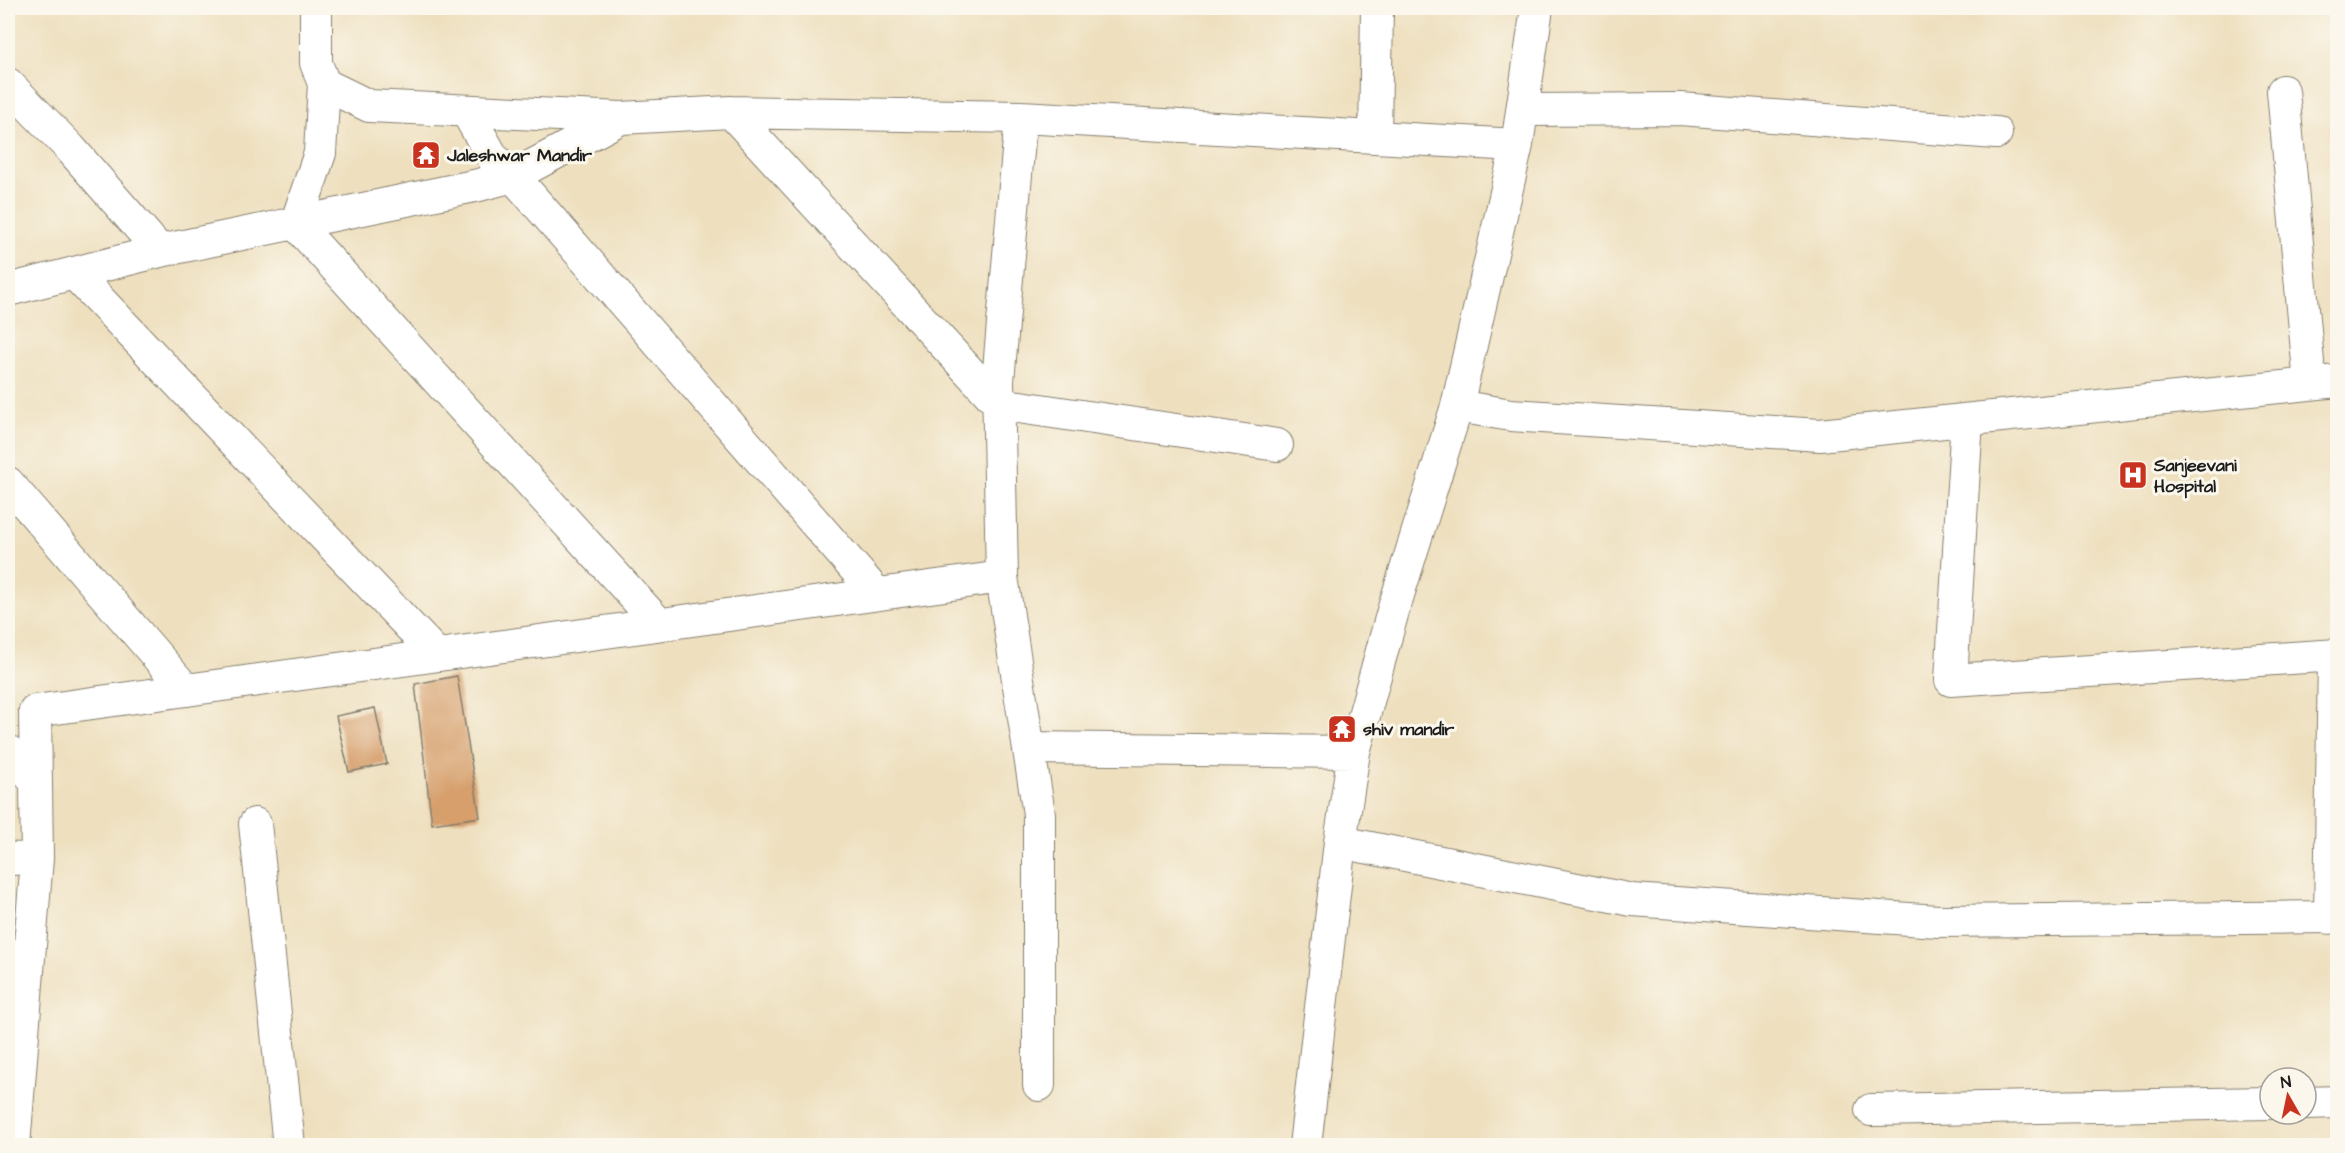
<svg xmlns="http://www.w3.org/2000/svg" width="2345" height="1153" font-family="'Architects Daughter',sans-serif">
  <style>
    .building { fill: #d69f6c }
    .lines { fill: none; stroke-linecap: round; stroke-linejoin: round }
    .minor-casing { stroke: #857e6e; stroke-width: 34 }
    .minor { stroke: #fff; stroke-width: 32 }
    .labels { text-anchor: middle; stroke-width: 6; stroke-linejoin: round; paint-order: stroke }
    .poi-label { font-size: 18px; font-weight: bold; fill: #1c1c1c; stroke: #fbf7ec; text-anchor: start }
  </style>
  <rect width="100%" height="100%" fill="#fbf7ec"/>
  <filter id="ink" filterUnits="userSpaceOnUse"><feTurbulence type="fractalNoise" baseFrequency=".0167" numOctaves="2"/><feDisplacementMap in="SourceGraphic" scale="12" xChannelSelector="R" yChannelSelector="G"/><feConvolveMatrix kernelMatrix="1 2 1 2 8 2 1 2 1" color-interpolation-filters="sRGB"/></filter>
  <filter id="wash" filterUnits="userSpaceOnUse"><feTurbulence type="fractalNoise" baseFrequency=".008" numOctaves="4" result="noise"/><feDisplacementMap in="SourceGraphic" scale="24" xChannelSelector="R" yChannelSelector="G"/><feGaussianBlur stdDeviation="1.35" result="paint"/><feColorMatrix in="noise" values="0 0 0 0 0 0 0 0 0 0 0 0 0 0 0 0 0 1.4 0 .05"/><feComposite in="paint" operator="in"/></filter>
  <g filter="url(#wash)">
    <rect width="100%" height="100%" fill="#eee0bf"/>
    <g id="blocks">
      <path class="building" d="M457 676 480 817 432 824 415 684Z
        M375 708 387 764 349 772 336 716Z"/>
    </g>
  </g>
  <g filter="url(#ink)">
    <use href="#blocks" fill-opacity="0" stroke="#857e6e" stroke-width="1.5"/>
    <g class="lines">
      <g class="minor-casing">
        <path id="minor" d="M316 8V63L324 84 369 106 621 118
          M8 84 70 148 160 251
          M324 84 320 153 296 224 659 624
          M2283 91 2310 384
          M1523 110 1680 109 1996 133
          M467 112 493 158 513 176 877 594
          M731 112 999 404 1277 445
          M1375 137 1377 8
          M74 273 437 655
          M8 290 160 251 479 185 513 176 621 118 731 112 1021 117 1517 145
          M1457 406 1511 415 1820 435 2338 381
          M1967 420 1951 680 2338 655
          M8 483 186 690
          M1002 577 1039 814V1085
          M1029 748 1354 752
          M8 751 35 781
          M255 824 289 1146
          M1340 842 1632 900 1938 921 2338 917
          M8 859 37 858
          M2330 918 2334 655
          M2306 1103 2338 1102
          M1871 1110 2270 1103
          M14 1146 37 858 35 711 1002 577 998 381 1021 117
          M1305 1146 1340 842 1354 752 1393 611 1457 406 1517 145 1537 8"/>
      </g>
      <use href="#minor" class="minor"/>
    </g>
  </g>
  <defs>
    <g id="temple-square" transform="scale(1.5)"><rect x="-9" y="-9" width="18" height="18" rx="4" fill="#c8321e" stroke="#fbf7ec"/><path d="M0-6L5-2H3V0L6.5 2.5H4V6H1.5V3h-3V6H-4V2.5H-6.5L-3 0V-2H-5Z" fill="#fff"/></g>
    <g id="hospital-square" transform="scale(1.5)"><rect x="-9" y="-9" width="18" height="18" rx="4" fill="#c8321e" stroke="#fbf7ec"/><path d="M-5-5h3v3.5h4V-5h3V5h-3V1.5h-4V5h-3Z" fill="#fff"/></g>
  </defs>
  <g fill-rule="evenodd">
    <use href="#temple-square" x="426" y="155"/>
    <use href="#hospital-square" x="2133" y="475"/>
    <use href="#temple-square" x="1342" y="729"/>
  </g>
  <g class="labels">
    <g class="poi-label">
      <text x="447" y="161">Jaleshwar Mandir</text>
      <text x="2154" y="471">Sanjeevani<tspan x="2154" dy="21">Hospital</tspan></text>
      <text x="1363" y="735">shiv mandir</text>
    </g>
  </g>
  <rect width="2345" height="1153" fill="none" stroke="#fbf7ec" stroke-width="30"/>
  <g transform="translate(2288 1096) rotate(351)"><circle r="28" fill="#fbf7ec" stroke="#a29f99" stroke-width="1.5"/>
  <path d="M0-4.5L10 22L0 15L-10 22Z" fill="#c8321e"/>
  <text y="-9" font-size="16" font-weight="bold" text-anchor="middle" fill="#1c1c1c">N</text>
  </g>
</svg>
